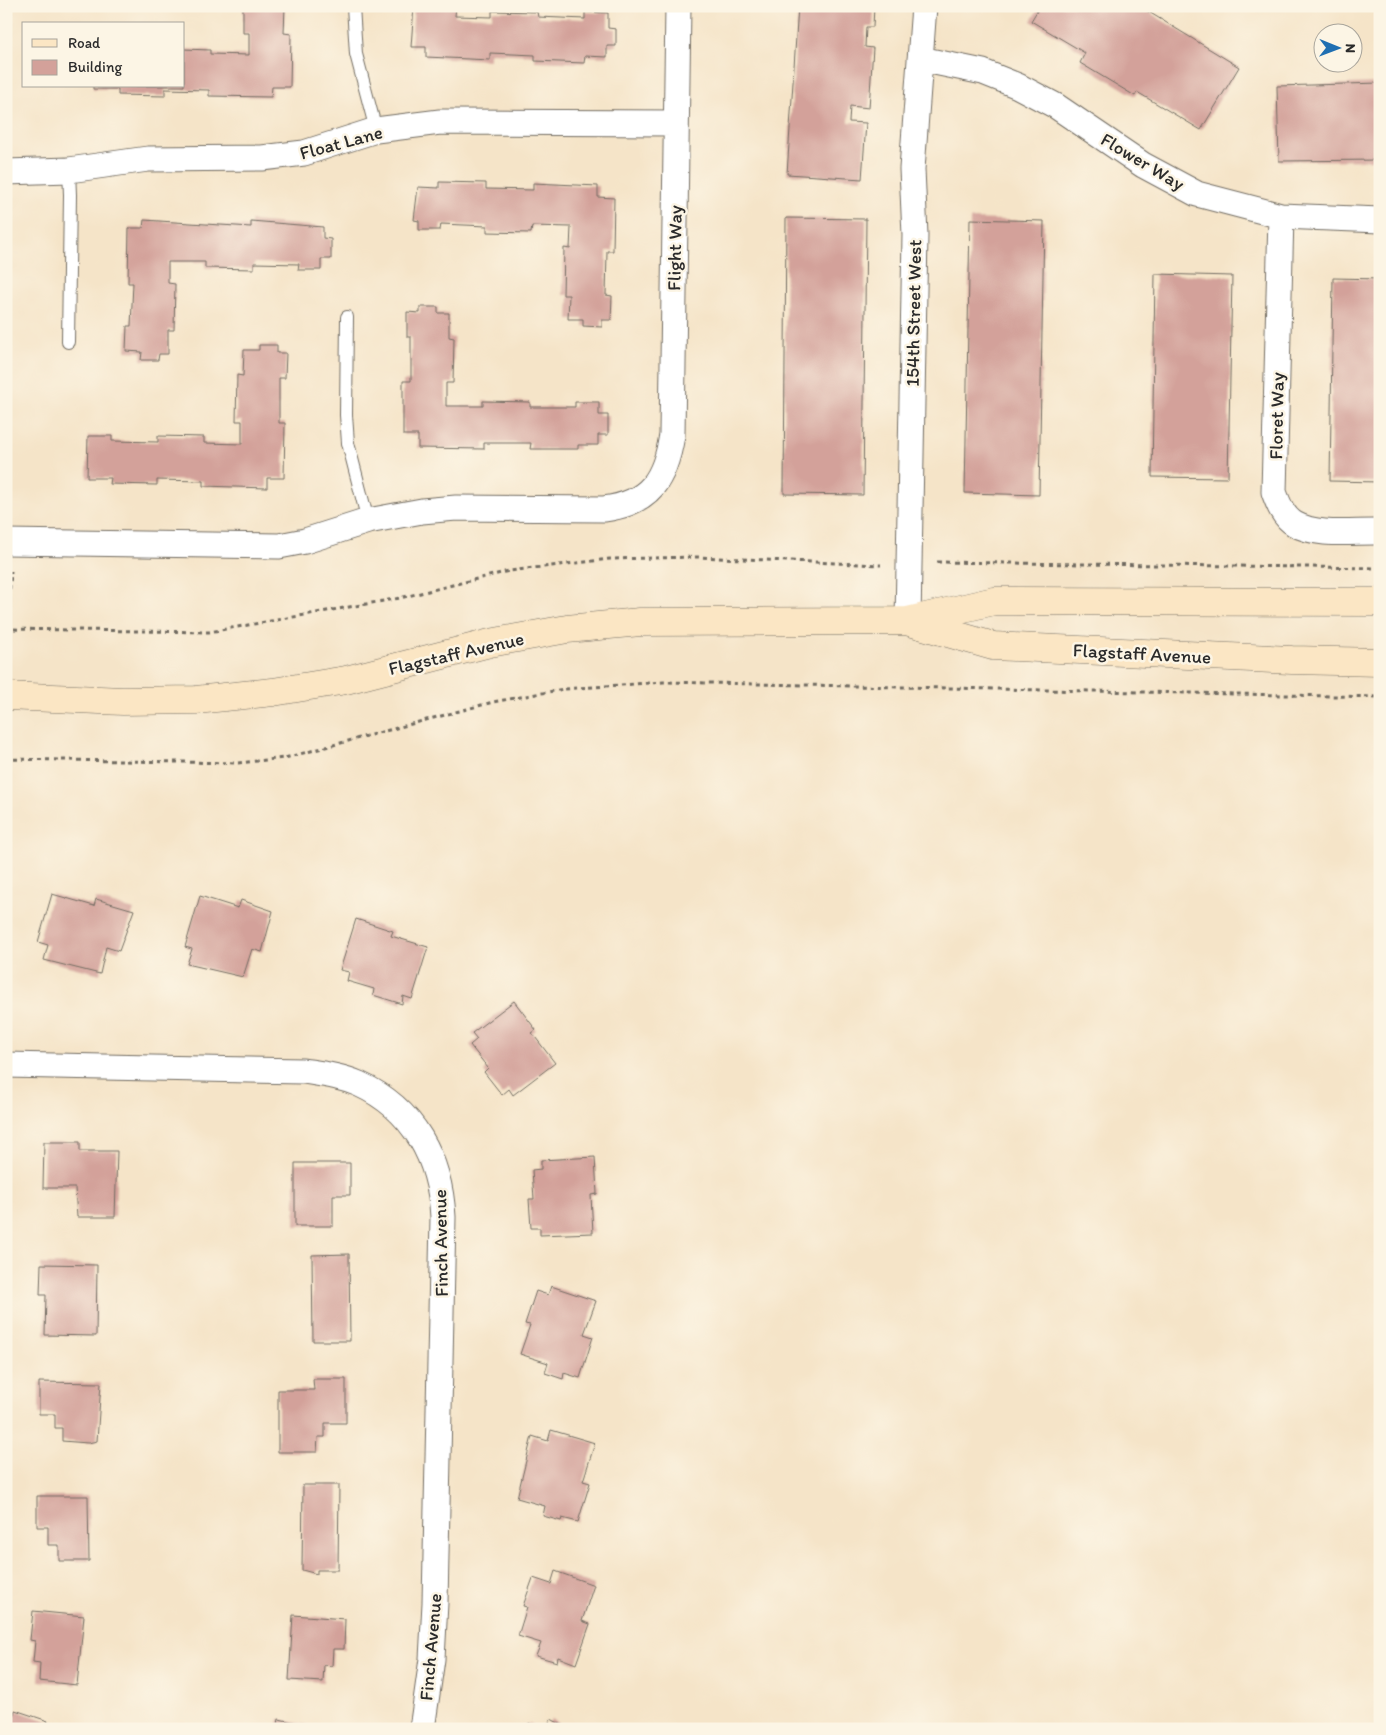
<svg xmlns="http://www.w3.org/2000/svg" width="1386" height="1735" font-family="Itim,sans-serif">
  <style>
    .building { fill: #d3a19a }
    .lines { fill: none; stroke-linecap: round; stroke-linejoin: round }
    .lane-casing { stroke: #726c62; stroke-width: 14 }
    .street-casing { stroke: #726c62; stroke-width: 27 }
    .secondary-casing { stroke: #726c62; stroke-width: 29 }
    .path { stroke: #726c62; stroke-width: 3; stroke-dasharray: 4 4; stroke-linecap: butt }
    .lane { stroke: #fff; stroke-width: 12 }
    .street { stroke: #fff; stroke-width: 25 }
    .secondary { stroke: #fbe6c4; stroke-width: 28 }
    .labels { text-anchor: middle; stroke-width: 5; stroke-linejoin: round; paint-order: stroke }
    .street-label { font-size: 19px; fill: #2b2b2b; stroke: #fcf5e5 }
  </style>
  <rect width="100%" height="100%" fill="#fcf5e5"/>
  <filter id="ink" filterUnits="userSpaceOnUse"><feTurbulence type="fractalNoise" baseFrequency=".02" numOctaves="2"/><feDisplacementMap in="SourceGraphic" scale="10" xChannelSelector="R" yChannelSelector="G"/><feConvolveMatrix kernelMatrix="1 2 1 2 8 2 1 2 1" color-interpolation-filters="sRGB"/></filter>
  <filter id="wash" filterUnits="userSpaceOnUse"><feTurbulence type="fractalNoise" baseFrequency=".0096" numOctaves="4" result="noise"/><feDisplacementMap in="SourceGraphic" scale="20" xChannelSelector="R" yChannelSelector="G"/><feGaussianBlur stdDeviation="1.12" result="paint"/><feColorMatrix in="noise" values="0 0 0 0 0 0 0 0 0 0 0 0 0 0 0 0 0 1.4 0 .05"/><feComposite in="paint" operator="in"/></filter>
  <g filter="url(#wash)">
    <rect width="100%" height="100%" fill="#f5e4c8"/>
    <g id="blocks">
      <path class="building" d="M243 6H285L284 33 291 34 290 87H272L271 97 209 96V90L165 89V96L118 95V89H93V86H184V49L210 50V54L249 55V33H243Z
        M414 6H456L455 16 492 17V11L537 12 538 17 585 19V12L608 13V28L616 29V46H607V57L585 56 584 63 535 61V55L490 53V60L426 57V47H411Z
        M798 6H874L873 27H866L865 47 873 48 869 108 850 106 849 122 866 123 862 179 787 174Z
        M1040 6H1139L1239 67 1201 130 1137 92 1135 96 1080 63 1085 53 1031 21Z
        M1380 83V160L1279 161 1277 86Z
        M439 182 486 183V189L533 190V183L598 186V197L614 198 613 251H607L606 295 612 296 611 320H602V327L583 326V319H568L569 295H563L564 248 570 249 571 227 532 226 531 233 487 232V226L441 224 440 230H419V221L414 220 418 187 439 188Z
        M786 218 866 219 863 495 784 494Z
        M970 219 1044 221 1039 495 965 493Z
        M144 220 251 227V221L323 227V238L331 239V259H321V270H298L299 264 254 263V269L205 268V262H168V283L175 284 174 330H168V354H159L158 360H141L142 352 126 351 127 326H131L133 283H128L129 228H143Z
        M1155 274 1232 276 1228 478 1152 477Z
        M1333 278 1380 279V482L1330 481Z
        M420 307H438V313H449V337L454 338 453 383H446V406H483V401L530 402V407H575V402H599V415H608V435H598V445H578V449H530L531 443H484V449L418 448V435H403V381H411V337H407V312L420 313Z
        M259 345H277V353H286L285 378H279V423H285L284 478H267V488L203 486V481L157 480V485L110 484 111 478H87L88 436H112V441L158 442V436L204 437V443L242 444V421H236L237 375 243 376 244 350H259Z
        M52 894 94 906 96 899 134 910 119 951 106 947 100 974 44 960 48 945 38 942Z
        M200 896 238 908 241 900 273 911 262 952 252 949 243 977 187 964 192 949 185 947Z
        M356 919 393 931 391 936 428 947 412 999 403 996 402 1004 373 995 374 989 347 981 349 972 340 970Z
        M514 1001 536 1030 532 1033 555 1063 513 1095 509 1089 502 1095 484 1072 488 1068 470 1045 477 1039 472 1033Z
        M44 1142H80V1151H117L115 1217H77L75 1188H43Z
        M595 1157 597 1194 591 1195 593 1233 540 1235V1228H531L529 1199H534L532 1170 541 1169V1160Z
        M295 1163H350V1195H333V1226H295Z
        M349 1254 350 1341H313L312 1255Z
        M41 1264 97 1265 96 1336 45 1335 46 1295H40Z
        M551 1286 596 1301 584 1334 593 1337 580 1378 564 1373 563 1379 545 1373 548 1363 520 1354 530 1325 525 1324 536 1291 548 1295Z
        M313 1379H346V1423H325V1437H318L317 1452H278V1390H314Z
        M39 1382 101 1383 97 1441 88 1443 62 1441V1428H55V1414H39Z
        M551 1430 595 1443 583 1481 590 1483 578 1522 562 1518 561 1521 543 1516 545 1506 517 1498 532 1436 548 1441Z
        M303 1485H339L338 1570H317V1574L302 1570Z
        M37 1496H88L89 1561H59V1545H48V1527H37Z
        M555 1571 594 1585 582 1621 590 1624 576 1664 558 1657 557 1662 536 1656 541 1643 518 1636 527 1607 523 1606 533 1578 551 1584Z
        M33 1611 84 1616 77 1685 39 1681 40 1663 33 1662 35 1641 30 1640Z
        M293 1615 345 1619 344 1649H333L332 1666 324 1665 323 1682 289 1680Z
        M15 1710 48 1721 45 1729H9Z
        M279 1719 319 1728V1729H277Z
        M551 1719 570 1729H546Z
        M529 1723 540 1729H526Z"/>
    </g>
  </g>
  <g filter="url(#ink)">
    <use href="#blocks" fill-opacity="0" stroke="#726c62" stroke-width="1"/>
    <g class="lines">
      <g class="lane-casing">
        <path id="lane" d="M353 6 356 54 376 130
          M347 317 346 415 348 443 368 521
          M68 342 70 195 69 170"/>
      </g>
      <g class="street-casing">
        <path id="street" d="M920 59 983 72 1018 86 1056 106 1143 165 1197 194 1281 216 1380 220
          M6 172 69 170 148 159 262 158 304 153 376 130 440 122 676 123
          M1281 216 1274 492C1278 503 1283 517 1295 524 1318 537 1354 531 1380 532
          M6 542 279 546 305 541 368 521 422 511 456 508 604 509C650 503 665 479 672 435L678 6
          M908 621 915 235 912 169 924 6
          M6 1065 303 1071C322 1074 341 1076 359 1084 414 1109 440 1159 443 1217L435 1603 432 1659 422 1729"/>
      </g>
      <g class="secondary-casing">
        <path id="secondary" d="M910 622 993 646 1292 660 1380 662
          M6 696 123 701 196 700 273 692 346 680 490 643 567 629 640 622 908 621 994 601 1380 602"/>
      </g>
      <path class="path" d="M937 562 1380 568
        M6 629 209 632 400 598 509 571 610 559 697 557 881 565
        M7 629 11 571
        M6 759 238 763 285 758 493 702 564 689 663 682 1380 697"/>
      <use href="#lane" class="lane"/>
      <use href="#street" class="street"/>
      <use href="#secondary" class="secondary"/>
    </g>
  </g>
  <g class="labels">
    <g class="street-label">
      <text transform="translate(341 142) rotate(-15)" y="7">Float Lane</text>
      <text transform="translate(1143 161) rotate(31)" y="7">Flower Way</text>
      <text transform="translate(674 248) rotate(-89)" y="7">Flight Way</text>
      <text transform="translate(913 313) rotate(-89)" y="7">154th Street West</text>
      <text transform="translate(1276 416) rotate(-89)" y="7">Floret Way</text>
      <text transform="translate(456 653) rotate(-13)" y="7">Flagstaff Avenue</text>
      <text transform="translate(1142 653) rotate(3)" y="7">Flagstaff Avenue</text>
      <text transform="translate(440 1243) rotate(-91)" y="7">Finch Avenue</text>
      <text transform="translate(430 1647) rotate(-85)" y="7">Finch Avenue</text>
    </g>
  </g>
  <rect width="1386" height="1735" fill="none" stroke="#fcf5e5" stroke-width="25"/>
  <rect x="22" y="22" width="162" height="65" fill="#fcf5e5" stroke="#a8a49b"/>
  <rect x="32" y="39" width="25" height="8" fill="#fbe6c4" stroke="#a8a49b"/>
  <text x="68" y="48" font-size="15" fill="#2b2b2b">Road</text>
  <rect x="32" y="60" width="25" height="15" fill="#d3a19a" stroke="#a8a49b"/>
  <text x="68" y="72" font-size="15" fill="#2b2b2b">Building</text>
  <g transform="translate(1338 48) rotate(91)"><circle r="24" fill="#fcf5e5" stroke="#a8a49b"/>
  <path d="M0-4L9 19L0 12L-9 19Z" fill="#1f6fb2"/>
  <text y="-8" font-size="14" font-weight="bold" text-anchor="middle" fill="#2b2b2b">N</text>
  </g>
</svg>
